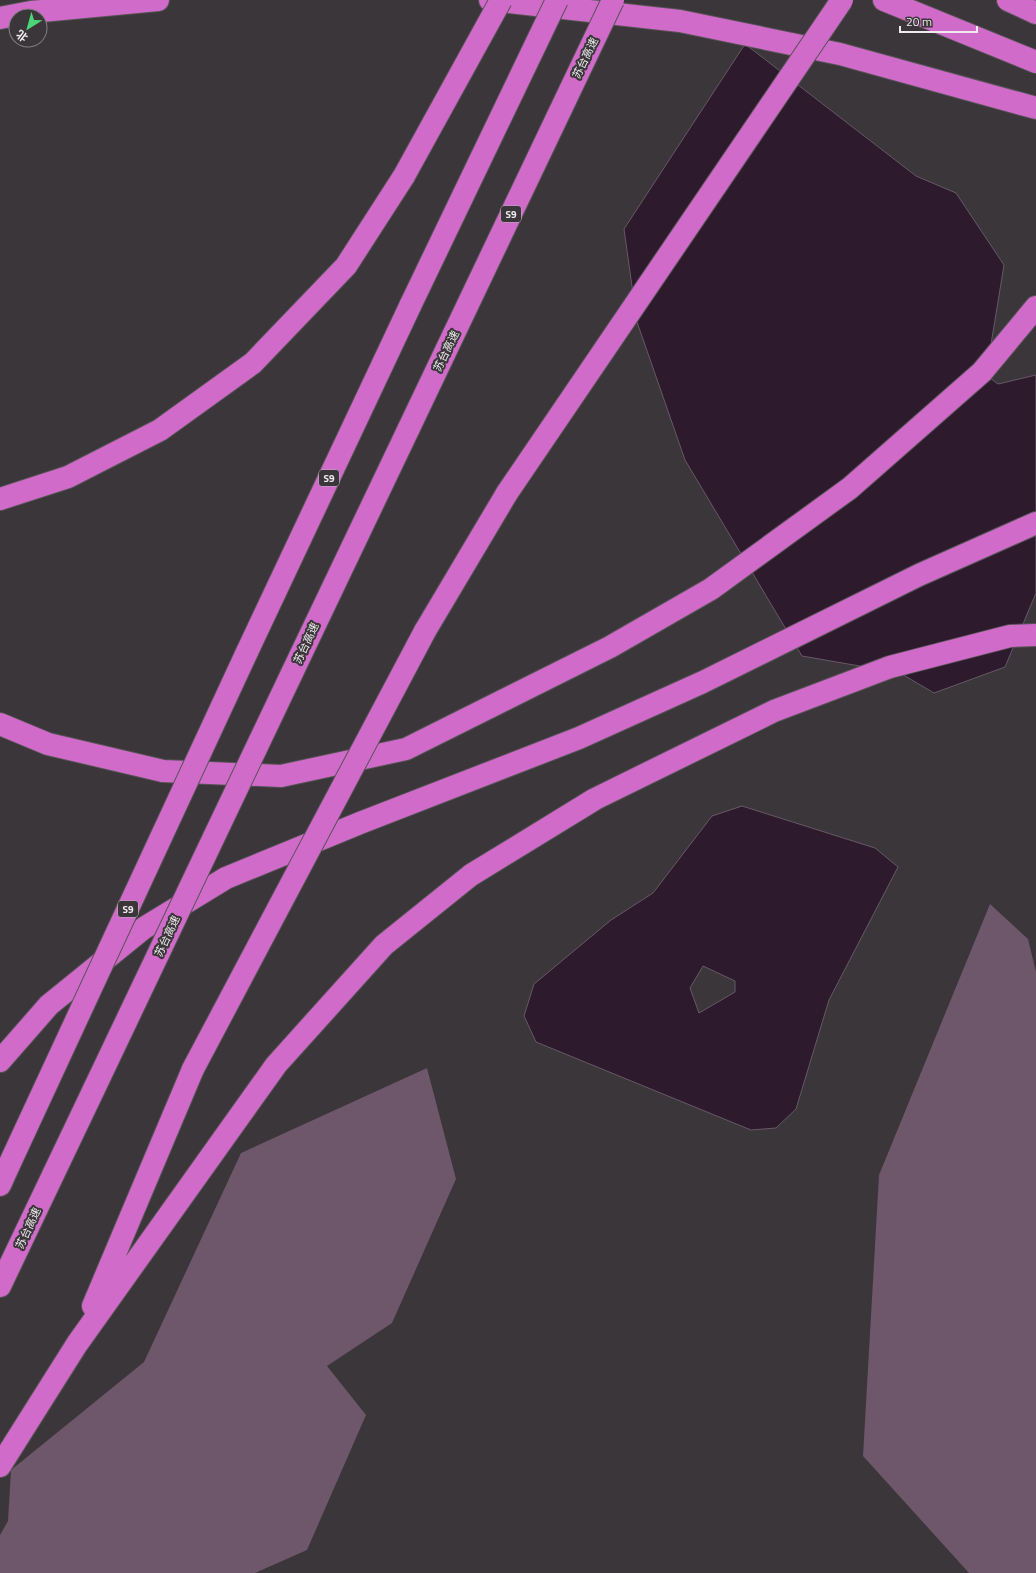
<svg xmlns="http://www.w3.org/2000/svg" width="1036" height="1573" font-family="'Titillium Web','Noto Sans SC',sans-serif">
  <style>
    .forest { fill: #6e566b }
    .water { fill: #2e1a2d; stroke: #675967; fill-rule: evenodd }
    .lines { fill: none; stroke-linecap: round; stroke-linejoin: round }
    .highway-casing { stroke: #565355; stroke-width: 24 }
    .highway { stroke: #d16bca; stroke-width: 22 }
    .highway-bridge-casing { stroke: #565355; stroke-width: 24; stroke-linecap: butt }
    .highway-bridge { stroke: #d16bca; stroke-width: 22 }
    .labels { text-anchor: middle; stroke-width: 4; stroke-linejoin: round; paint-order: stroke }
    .shield { fill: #3a3639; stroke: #b7b5b7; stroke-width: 1 }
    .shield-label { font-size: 10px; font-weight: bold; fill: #edebed }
    .street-label { font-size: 11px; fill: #edebed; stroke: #3a3639 }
  </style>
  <rect width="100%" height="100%" fill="#3a3639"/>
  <path class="forest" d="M990 904 1028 939 1036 972V1573H969L863 1456 879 1175Z
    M427 1068 456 1179 392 1323 327 1366 366 1415 307 1550 255 1573H0V1535L8 1521 11 1470 144 1362 241 1153Z"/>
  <path class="water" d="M745 44 916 176 956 193 1004 265 986 375 998 384 1036 375V593L1005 667 934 693 900 673 802 656 685 460 637 322 624 229Z
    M742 806 875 848 898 867 829 1000 796 1109 776 1128 751 1130 536 1042 524 1016 534 984 611 920 653 893 712 816ZM703 966 735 981V992L699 1013 690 988Z"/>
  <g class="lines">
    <g class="highway-casing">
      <path id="highway" d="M490 0 680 21 840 54 1036 108
        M884 0 1036 62
        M1008 0 1036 13
        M0 18 31 12 158 0
        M0 499 68 477 160 430 253 363 346 266 404 176
        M425 631 507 493
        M247 652 411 304
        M292 673 409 428
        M0 724 48 744 163 771 281 776 406 749 610 647 711 589 850 488 982 372 1036 307
        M0 1061 49 1005 144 928 226 878 360 823 579 738 703 682 919 575 1036 523
        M0 1185 9 1165
        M0 1286 94 1089
        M93 1306 193 1069
        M0 1466 77 1344 276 1065 384 945 471 875 595 799 774 711 890 667 1010 636 1036 635"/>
    </g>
    <use href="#highway" class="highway"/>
    <g class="highway-bridge-casing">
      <path id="highway-bridge" d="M404 176 501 0
        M411 304 557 0
        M409 428 613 0
        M507 493 842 0
        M193 1069 425 631
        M94 1089 292 673
        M9 1165 247 652"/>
    </g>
    <use href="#highway-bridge" class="highway-bridge"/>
  </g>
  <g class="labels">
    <g class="shield">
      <rect x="501" y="206" width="20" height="16" rx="3"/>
      <rect x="319" y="470" width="20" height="16" rx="3"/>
      <rect x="118" y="901" width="20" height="16" rx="3"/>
    </g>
    <g class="shield-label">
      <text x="511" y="218">S9</text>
      <text x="329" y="482">S9</text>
      <text x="128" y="913">S9</text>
    </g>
    <g class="street-label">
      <text transform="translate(585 58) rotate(-64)" y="4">苏台高速</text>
      <text transform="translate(446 351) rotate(-64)" y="4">苏台高速</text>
      <text transform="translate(306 643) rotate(-65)" y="4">苏台高速</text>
      <text transform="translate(167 936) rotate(-65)" y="4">苏台高速</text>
      <text transform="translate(28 1228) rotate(-65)" y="4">苏台高速</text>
    </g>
  </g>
  <g transform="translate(28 28) rotate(217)"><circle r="19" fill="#3a3639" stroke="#827e81"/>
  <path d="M0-3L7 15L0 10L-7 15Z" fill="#4cd677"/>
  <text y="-6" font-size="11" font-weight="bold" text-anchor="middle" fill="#edebed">北</text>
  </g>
  <path d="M900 26v6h77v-6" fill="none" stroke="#edebed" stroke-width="2"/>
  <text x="906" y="26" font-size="12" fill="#edebed" stroke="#3a3639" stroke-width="3" paint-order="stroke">20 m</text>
</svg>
